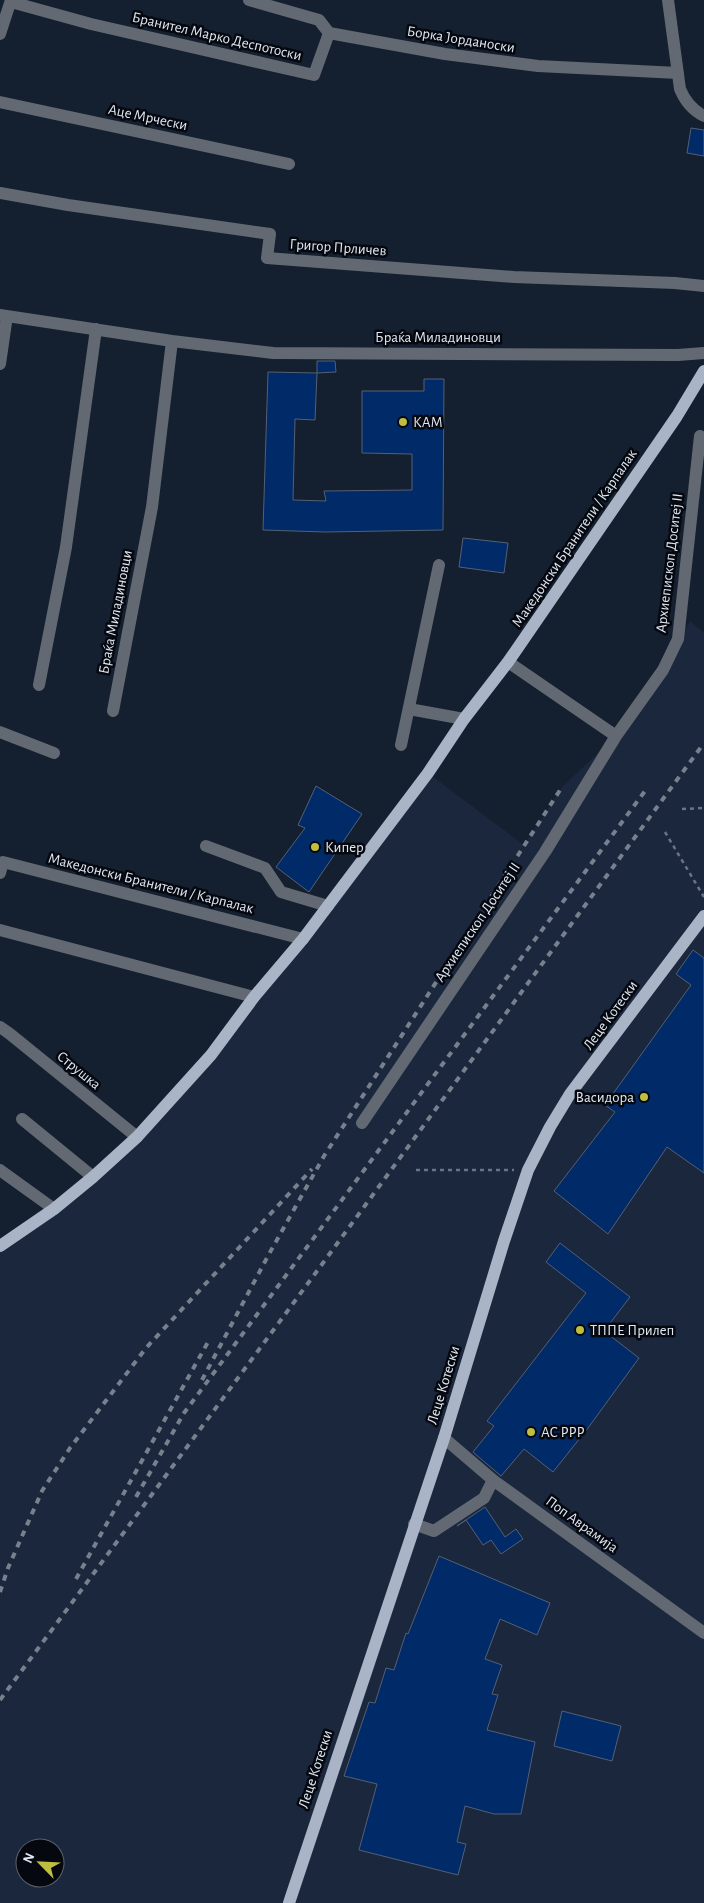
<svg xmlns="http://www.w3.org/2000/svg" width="704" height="1903" font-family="'Alegreya Sans',sans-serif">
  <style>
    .built { fill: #1a273d; fill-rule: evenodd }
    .building { fill: #002a68; stroke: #546074 }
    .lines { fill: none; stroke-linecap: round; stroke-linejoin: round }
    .path { stroke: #6a7482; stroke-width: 2.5; stroke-dasharray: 4 4; stroke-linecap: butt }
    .minor { stroke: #636972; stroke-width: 12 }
    .major { stroke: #a9b5c7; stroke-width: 12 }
    .rail { stroke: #77818e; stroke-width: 4; stroke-dasharray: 6 6; stroke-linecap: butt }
    .poi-dot { fill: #bfbe41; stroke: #05080f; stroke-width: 2 }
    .labels { text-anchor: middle; stroke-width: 5; stroke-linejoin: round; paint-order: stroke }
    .street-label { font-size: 15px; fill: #e0e8f3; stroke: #05080f }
    .poi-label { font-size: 15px; fill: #e0e8f3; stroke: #05080f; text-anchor: start }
  </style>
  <rect width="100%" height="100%" fill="#141f2f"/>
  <path class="built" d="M690 621 704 632V1903H0V1246L54 1209 173 1098 428 773 524 845 562 787 616 736ZM25 1848H55V1878H25Z"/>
  <path class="building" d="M691 128 704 130V156L687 153Z
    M317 361H335L336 372 317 373Z
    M268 372 317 373 315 420 295 419 293 500 326 501 324 491 412 490V454L362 453V391H424V379H444L443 530 325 532 263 530Z
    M463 538 508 543 504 573 459 567Z
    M316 786 362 814 309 892 276 867 305 828 298 825Z
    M693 950 704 958V1173L667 1147 608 1234 554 1191 615 1112 605 1105 691 985 676 974Z
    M560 1243 630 1297 604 1331 639 1358 588 1428 553 1472 524 1449 501 1476 473 1452 494 1426 487 1421 586 1293 546 1262Z
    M485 1507 505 1537 516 1529 523 1539 501 1554 491 1540 483 1545 466 1520 457 1526Z
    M439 1556 550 1603 537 1635 500 1619 485 1659 502 1665 492 1694 498 1695 487 1730 535 1742 521 1814H494L465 1806 457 1842 466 1844 458 1875 359 1850 377 1784 344 1776 369 1702 375 1703 386 1668 394 1670 406 1633 408 1634Z
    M562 1711 621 1726 612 1761 554 1746Z"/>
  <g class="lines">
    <path class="path" d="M682 809 704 808
      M665 832 704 897
      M416 1170H514"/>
    <path class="minor" d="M249 0 319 20 329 33 445 54 538 66 678 73
      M668 0 680 89C685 101 692 110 704 116
      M11 2 91 24 314 75 329 33
      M0 34 11 0
      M0 102 289 164
      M0 193 68 205 270 234 267 258 514 277 675 283 704 286
      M0 315 172 341 273 353 678 355 704 353
      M0 364 7 316
      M508 662 616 736
      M39 685 66 547 96 329
      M409 709 464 719
      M113 711 152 507 172 341
      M0 732 54 753
      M401 745 439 565
      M206 846 265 868 281 892 328 906
      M0 873 3 862 303 939
      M0 930 254 997
      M0 1027 10 1034 137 1137
      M22 1119 93 1177
      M362 1123 545 852 616 736 663 670 678 639 700 436
      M0 1170 54 1209
      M444 1438 493 1480 704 1633
      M414 1524 434 1531 484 1498 493 1480"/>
    <path class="major" d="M0 1246 54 1209 93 1177 137 1137 211 1055 254 997 303 939 428 773 464 719 508 662 677 416 704 371
      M289 1903 444 1438 504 1241 528 1170 550 1127 570 1094 704 916"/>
    <path class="rail" d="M202 1380 269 1254 324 1156 562 787
      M136 1497 184 1413 648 787
      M76 1579 208 1342
      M0 1592 8 1568 42 1491 70 1448 146 1348 312 1169
      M0 1700 320 1267 704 743"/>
  </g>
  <g class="poi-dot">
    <circle cx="403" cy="422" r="5"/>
    <circle cx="315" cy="847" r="5"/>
    <circle cx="644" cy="1097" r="5"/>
    <circle cx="580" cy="1330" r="5"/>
    <circle cx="531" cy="1432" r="5"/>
  </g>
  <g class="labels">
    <g class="street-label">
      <text transform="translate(217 36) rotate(13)" y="5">Бранител Марко Деспотоски</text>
      <text transform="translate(461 39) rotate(9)" y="5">Борка Јорданоски</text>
      <text transform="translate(148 117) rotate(12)" y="5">Аце Мрчески</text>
      <text transform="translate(338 247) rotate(4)" y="5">Григор Прличев</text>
      <text x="438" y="342">Браќа Миладиновци</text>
      <text transform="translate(574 538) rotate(-56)" y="5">Македонски Бранители / Карпалак</text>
      <text transform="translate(669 563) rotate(-83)" y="5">Архиепископ Доситеј II</text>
      <text transform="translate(115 612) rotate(-79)" y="5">Браќа Миладиновци</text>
      <text transform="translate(151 883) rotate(14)" y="5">Македонски Бранители / Карпалак</text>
      <text transform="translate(477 922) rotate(-56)" y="5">Архиепископ Доситеј II</text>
      <text transform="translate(610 1015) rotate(-54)" y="5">Леце Котески</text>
      <text transform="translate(79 1070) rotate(39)" y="5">Струшка</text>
      <text transform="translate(443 1385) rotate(-73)" y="5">Леце Котески</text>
      <text transform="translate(582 1524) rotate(36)" y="5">Поп Аврамија</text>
      <text transform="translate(315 1769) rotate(-72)" y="5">Леце Котески</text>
    </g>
    <g class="poi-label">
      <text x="413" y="427">КАМ</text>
      <text x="325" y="852">Кипер</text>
      <text x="634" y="1102" text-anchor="end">Васидора</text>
      <text x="590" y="1335">ТППЕ Прилеп</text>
      <text x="541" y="1437">АС РРР</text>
    </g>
  </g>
  <g transform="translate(40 1863) rotate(294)"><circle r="24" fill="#05080f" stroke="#5d626a"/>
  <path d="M0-4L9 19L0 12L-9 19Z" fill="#bfbe41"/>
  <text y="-8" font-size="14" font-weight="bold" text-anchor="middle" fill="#e0e8f3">N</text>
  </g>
</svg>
